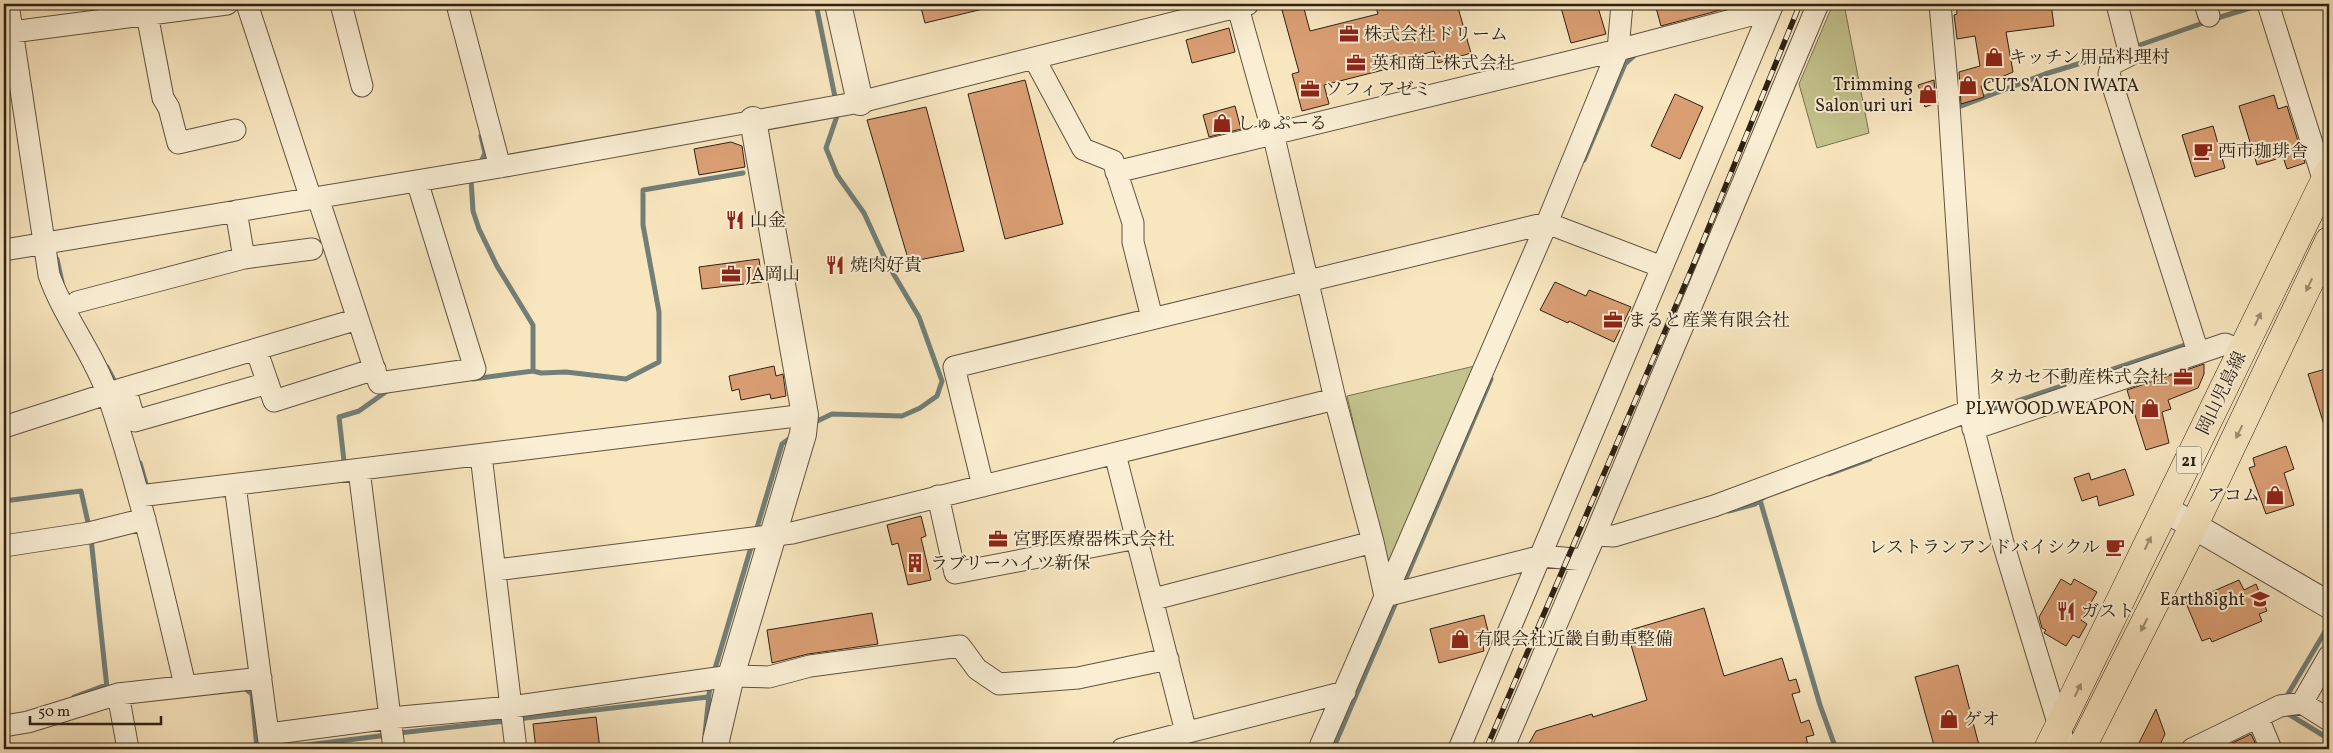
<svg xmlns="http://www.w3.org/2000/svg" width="2333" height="753" font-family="Vollkorn,'Noto Serif JP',serif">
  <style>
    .green { fill: #c4c38d; stroke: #787250 }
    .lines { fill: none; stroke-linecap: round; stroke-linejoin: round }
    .stream { stroke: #727f78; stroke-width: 5 }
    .building { fill: #da9e73; stroke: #2d2114 }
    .minor-casing { stroke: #60523f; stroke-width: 23 }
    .tertiary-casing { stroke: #60523f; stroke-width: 28 }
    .primary-casing { stroke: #2d2114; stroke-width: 29 }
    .minor { stroke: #faefd5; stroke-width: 21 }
    .tertiary { stroke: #faefd5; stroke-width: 26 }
    .primary { stroke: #f8e6bf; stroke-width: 28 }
    .rail-casing { stroke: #2d2114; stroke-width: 5.5 }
    .rail { stroke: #faefd5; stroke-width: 4; stroke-dasharray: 11; stroke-linecap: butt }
    .oneway { fill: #9d8d72 }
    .labels { text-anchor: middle; stroke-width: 4; stroke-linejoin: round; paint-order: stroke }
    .shield { fill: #faefd5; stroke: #6a5f4e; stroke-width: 1 }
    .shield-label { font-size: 16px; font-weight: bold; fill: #2d2114 }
    .poi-label { font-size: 18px; fill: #2d2114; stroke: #faefd5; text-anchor: start }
    .street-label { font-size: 18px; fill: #2d2114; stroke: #faefd5 }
  </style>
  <rect width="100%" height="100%" fill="#f8e6bf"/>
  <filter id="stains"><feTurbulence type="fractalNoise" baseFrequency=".004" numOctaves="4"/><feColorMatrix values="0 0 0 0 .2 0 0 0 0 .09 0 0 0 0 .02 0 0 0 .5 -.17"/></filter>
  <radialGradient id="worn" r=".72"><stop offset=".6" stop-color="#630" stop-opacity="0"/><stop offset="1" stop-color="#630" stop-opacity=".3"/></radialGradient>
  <path class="green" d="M1833 4H1844L1869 133 1817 148 1799 84Z
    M1479 365 1387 565 1347 396Z"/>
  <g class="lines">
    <path class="stream" d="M816 4 836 102
      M2214 19 2263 4
      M2134 47 2206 22
      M1956 108 2045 74 2111 54
      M1584 160 1625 64 1636 54
      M481 162 485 153 481 136
      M471 179 473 211 479 229 497 266 533 325V371L473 379
      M57 259 62 282
      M107 367 117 386
      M533 371 541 373 566 372 626 379 659 362V312L643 225V190L743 173
      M1975 415 2185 345
      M813 423 832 414 902 416 920 408 937 396 942 381 919 317 887 263 864 213 837 175 826 148 837 116 836 110
      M344 461 339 417 359 411 387 391
      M140 463 148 491
      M1829 474 1870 459
      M1760 500 1820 705 1836 749
      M4 501 81 491 89 527
      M1729 511 1755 504 1764 497
      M756 531 782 444 793 436
      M91 538 107 688
      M1403 585 1491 379
      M714 672 752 544
      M243 687 252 694 257 749
      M74 697 106 685
      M2287 699 2288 694 2326 630
      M2285 712 2329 739
      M517 719 708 697
      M399 733 506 721
      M705 734 710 685
      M274 749 388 735
      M1333 749 1397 600"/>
  </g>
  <path class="building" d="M920 4H982L983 9 925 23Z
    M1375 4H1457L1471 53 1438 63 1434 51 1386 65 1387 69 1324 85 1329 104 1302 111 1292 74 1299 72 1282 10 1303 5 1310 31 1378 14Z
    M1560 4H1597L1606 34 1571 43Z
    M1655 4H1739V5L1661 26Z
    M1956 4H2051L2054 26 2006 32 2013 72 1981 86 1984 97 1961 104 1959 72 1980 66 1975 36 1957 39 1954 15 1957 14Z
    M1229 28 1235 52 1192 63 1186 40Z
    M1025 80 1063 224 1005 239 968 94Z
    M1934 80 1936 103 1925 107 1918 85Z
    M1675 94 1703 107 1680 159 1651 146Z
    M2274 95 2278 109 2287 106 2305 163 2287 169 2283 157 2257 165 2239 106Z
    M1235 106 1241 129 1209 137 1203 115Z
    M926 107 964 251 909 262 867 120Z
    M2213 126 2225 168 2195 177 2182 135Z
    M731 142 742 146 745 167 699 175 694 149Z
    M759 259 762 282 702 289 699 267Z
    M1555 282 1586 296 1589 290 1631 307 1614 342 1569 321 1568 323 1540 310Z
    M2204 364V374L2198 388 2168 400 2171 409 2162 412 2169 443 2146 450 2127 390Z
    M774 366 776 376 783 374 786 396 771 399 770 394 741 400 739 389 732 391 729 376Z
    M2329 368V431H2326L2308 374Z
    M2286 446 2294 469 2284 473 2294 505 2266 514 2249 468 2255 466 2253 458Z
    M2125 469 2134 495 2099 506 2097 496 2082 501 2074 478 2089 473 2091 480Z
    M921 516 926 536 921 538 931 580 908 585 898 543 892 545 887 525Z
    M2061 579 2071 585 2074 579 2097 592 2081 620 2087 624 2079 638 2073 635 2066 646 2044 633 2046 630 2042 628 2039 617Z
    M2239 580 2244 590 2256 584 2267 611 2259 614 2262 621 2212 642 2210 638 2202 641 2186 603Z
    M1704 608 1724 676 1782 658 1789 681 1796 679 1800 692 1792 694 1801 723 1809 720 1814 735 1806 737 1809 749H1526L1536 731 1592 714 1593 717 1647 700 1627 631Z
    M872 613 878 644 808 654 772 663 767 630Z
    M1484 615 1490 639 1485 640 1486 645 1483 646 1484 651 1439 663 1430 629Z
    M1958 665 1980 749H1935L1915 677Z
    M2156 709 2165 734 2158 749H2136Z
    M596 717 600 749H536L533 724Z
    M2251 734 2258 749H2220Z"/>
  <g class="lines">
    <g class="minor-casing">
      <path id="minor" d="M8 4 49 275C64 318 93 352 108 395 140 490 162 588 185 685
        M247 4 311 199
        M341 4 362 86
        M457 4 500 167
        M1237 4 1273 133 1335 399 1373 542 1385 596
        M1940 4 1949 105 1969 411 2003 543 2066 749
        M2117 4 2130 55 2112 64 2109 74 2198 352
        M2205 4 2209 16
        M2268 4 2327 191
        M147 14 163 98 169 108 178 143 235 130
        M12 32 227 4
        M1034 58 1083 149 1113 161 1133 223V242L1152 318
        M1116 172 1618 50 1770 10
        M318 198 379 383 475 369 417 181
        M236 211 244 258
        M4 250 500 167 860 102 1248 4
        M77 302 244 258 312 249
        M256 349 274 401 375 369
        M125 388 135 421 268 383
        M4 427 125 388 358 319
        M1973 429 2225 344 2242 351
        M1115 454 1186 732
        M481 455 516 749
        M359 470 394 749
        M235 485 270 749
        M983 486 954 367 1547 223 1662 267
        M139 496 805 415
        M938 496 955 573 1137 538
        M1595 535 1818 4
        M4 546 89 533 145 519
        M496 570 792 533 1335 399
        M1385 596 1542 556 1584 560 1595 535 1614 536 1714 506 1969 411
        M1154 599 1373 542
        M118 694 128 749
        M2302 703 2329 656
        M2258 718 2271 749
        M4 726 28 722 118 694 261 678
        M269 734 390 718 511 707 731 676 769 677 810 666 960 646 977 669 999 684 1078 678 1168 659
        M1122 749 1345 692
        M1319 749 1547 223 1618 50 1622 4
        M1459 749 1773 4
        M1503 749 1584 560
        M2192 749 2280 706 2302 703 2329 720"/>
    </g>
    <g class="tertiary-casing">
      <path id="tertiary" d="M838 4 860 102
        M2165 509 2329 605
        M717 749 716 740 731 676 803 434 805 415 753 120"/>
    </g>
    <g class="primary-casing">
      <path id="primary" d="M2048 749 2329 172
        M2081 749 2194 525 2329 241"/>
    </g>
    <use href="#minor" class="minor"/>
    <use href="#tertiary" class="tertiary"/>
    <use href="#primary" class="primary"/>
    <g class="rail-casing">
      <path id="rail" d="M1486 749 1692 268 1800 4"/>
    </g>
    <use href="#rail" class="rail"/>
  </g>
  <defs><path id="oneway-solid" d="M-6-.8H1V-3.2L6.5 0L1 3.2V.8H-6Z" transform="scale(1.25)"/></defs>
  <g class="oneway">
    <use href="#oneway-solid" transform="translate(2309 285) rotate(115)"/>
    <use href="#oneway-solid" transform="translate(2258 319) rotate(-64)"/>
    <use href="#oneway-solid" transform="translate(2239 432) rotate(116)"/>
    <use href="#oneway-solid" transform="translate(2148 543) rotate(-64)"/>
    <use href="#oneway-solid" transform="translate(2144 625) rotate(117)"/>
    <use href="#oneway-solid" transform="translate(2078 690) rotate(-64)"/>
  </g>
  <defs>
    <g id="office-bare" transform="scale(1.5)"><path d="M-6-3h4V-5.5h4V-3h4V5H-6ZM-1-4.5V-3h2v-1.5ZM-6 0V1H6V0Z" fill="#8f2418" stroke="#faefd5" stroke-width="2.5" paint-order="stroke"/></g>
    <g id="shop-bare" transform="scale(1.5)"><path d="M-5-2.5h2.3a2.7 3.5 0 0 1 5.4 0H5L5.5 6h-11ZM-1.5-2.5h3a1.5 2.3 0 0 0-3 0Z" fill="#8f2418" stroke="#faefd5" stroke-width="2.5" paint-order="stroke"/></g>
    <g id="cafe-bare" transform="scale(1.5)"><path d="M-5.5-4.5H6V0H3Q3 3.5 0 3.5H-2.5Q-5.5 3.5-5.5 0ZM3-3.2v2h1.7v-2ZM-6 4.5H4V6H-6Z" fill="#8f2418" stroke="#faefd5" stroke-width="2.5" paint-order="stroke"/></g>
    <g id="restaurant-bare" transform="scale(1.5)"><path d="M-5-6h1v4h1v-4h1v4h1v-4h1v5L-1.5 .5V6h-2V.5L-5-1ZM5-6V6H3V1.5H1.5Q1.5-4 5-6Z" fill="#8f2418" stroke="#faefd5" stroke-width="2.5" paint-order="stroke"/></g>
    <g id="building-bare" transform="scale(1.5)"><path d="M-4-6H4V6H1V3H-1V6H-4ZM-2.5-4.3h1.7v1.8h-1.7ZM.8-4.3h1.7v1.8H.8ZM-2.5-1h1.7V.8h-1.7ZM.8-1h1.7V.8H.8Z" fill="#8f2418" stroke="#faefd5" stroke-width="2.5" paint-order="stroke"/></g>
    <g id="school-bare" transform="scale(1.5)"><path d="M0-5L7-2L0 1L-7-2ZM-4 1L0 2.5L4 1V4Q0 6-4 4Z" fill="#8f2418" stroke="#faefd5" stroke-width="2.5" paint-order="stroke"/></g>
  </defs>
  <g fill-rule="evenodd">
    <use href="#office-bare" x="1349" y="34"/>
    <use href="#shop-bare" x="1994" y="57"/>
    <use href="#office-bare" x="1356" y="63"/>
    <use href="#shop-bare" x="1968" y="85"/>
    <use href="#office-bare" x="1310" y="89"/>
    <use href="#shop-bare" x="1928" y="94"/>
    <use href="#shop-bare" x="1222" y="123"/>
    <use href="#cafe-bare" x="2203" y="151"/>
    <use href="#restaurant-bare" x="735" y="220"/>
    <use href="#restaurant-bare" x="835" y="265"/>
    <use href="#office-bare" x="731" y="274"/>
    <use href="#office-bare" x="1613" y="320"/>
    <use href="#office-bare" x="2183" y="377"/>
    <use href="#shop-bare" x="2150" y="408"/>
    <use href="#shop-bare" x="2275" y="495"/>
    <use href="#office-bare" x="998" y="539"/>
    <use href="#cafe-bare" x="2115" y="547"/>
    <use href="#building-bare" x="915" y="563"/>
    <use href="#school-bare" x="2260" y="599"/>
    <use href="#restaurant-bare" x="2066" y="611"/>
    <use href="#shop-bare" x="1460" y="639"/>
    <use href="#shop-bare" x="1949" y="719"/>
  </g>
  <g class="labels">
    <rect class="shield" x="2176.5" y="446.5" width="25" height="27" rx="4"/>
    <g class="shield-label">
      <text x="2189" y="466">21</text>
    </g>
    <g class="poi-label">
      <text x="1364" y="40">株式会社ドリーム</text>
      <text x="2009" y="63">キッチン用品料理村</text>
      <text x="1371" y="69">英和商工株式会社</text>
      <text x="1913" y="90" text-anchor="end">Trimming<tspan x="1913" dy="21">Salon uri uri</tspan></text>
      <text x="1983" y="91">CUT SALON IWATA</text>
      <text x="1325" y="95">ソフィアゼミ</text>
      <text x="1237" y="129">しゅぷーる</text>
      <text x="2218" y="157">西市珈琲舎</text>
      <text x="750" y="226">山金</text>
      <text x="850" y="271">焼肉好貴</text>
      <text x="746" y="280">JA岡山</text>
      <text x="1628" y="326">まると産業有限会社</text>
      <text x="2168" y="383" text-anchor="end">タカセ不動産株式会社</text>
      <text x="2135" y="414" text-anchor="end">PLYWOOD WEAPON</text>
      <text x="2260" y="501" text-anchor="end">アコム</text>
      <text x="1013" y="545">宮野医療器株式会社</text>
      <text x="2100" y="553" text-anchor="end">レストランアンドバイシクル</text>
      <text x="930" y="569">ラブリーハイツ新保</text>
      <text x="2245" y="605" text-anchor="end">Earth8ight</text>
      <text x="2081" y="617">ガスト</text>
      <text x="1475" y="645">有限会社近畿自動車整備</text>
      <text x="1964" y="725">ゲオ</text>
    </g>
    <g class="street-label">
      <text transform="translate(2221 393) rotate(-64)" y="6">岡山児島線</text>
    </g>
  </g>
  <rect width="2333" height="753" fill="none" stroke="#f8e6bf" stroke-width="20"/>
  <rect x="5" y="5" width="2323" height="743" fill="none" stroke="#2d2114" stroke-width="2.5"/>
  <rect x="10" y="10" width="2313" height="733" fill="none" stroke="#2d2114"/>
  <path d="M30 716v8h131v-8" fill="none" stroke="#2d2114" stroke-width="2.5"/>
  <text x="38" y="716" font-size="15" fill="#2d2114" stroke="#faefd5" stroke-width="4" paint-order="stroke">50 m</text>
  <rect width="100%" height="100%" filter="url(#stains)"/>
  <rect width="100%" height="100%" fill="url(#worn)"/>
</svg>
